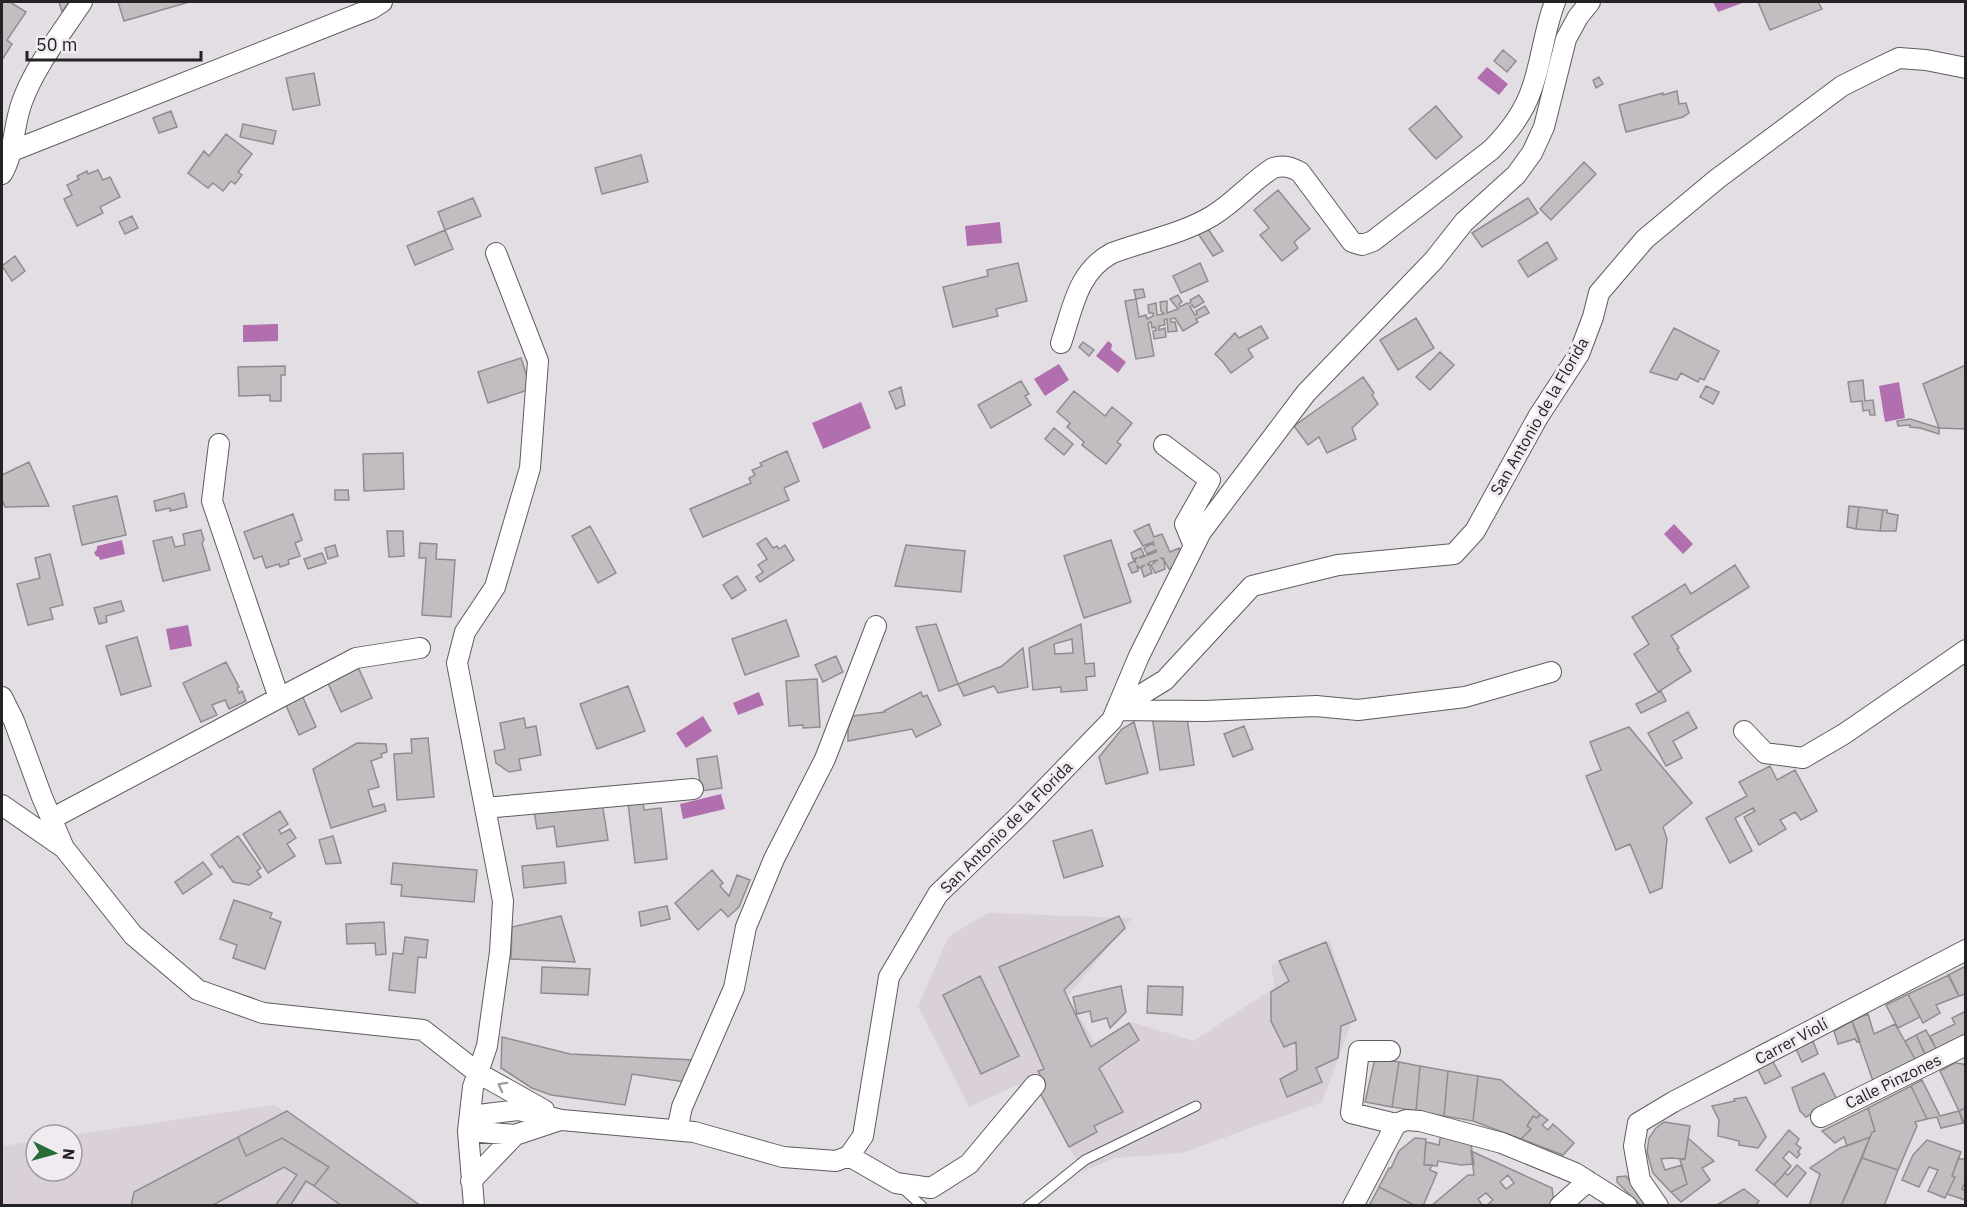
<svg xmlns="http://www.w3.org/2000/svg" width="1967" height="1207" font-family="'IBM Plex Sans',sans-serif">
  <style>
    .built { fill: #dad0da }
    .water { fill: #b26faf }
    .building { fill: #c2bdc1; stroke: #918c90; stroke-width: 1.5; fill-rule: evenodd }
    .lines { fill: none; stroke-linecap: round; stroke-linejoin: round }
    .service-casing { stroke: #5f5b5f; stroke-width: 11 }
    .minor-casing { stroke: #5f5b5f; stroke-width: 22 }
    .service { stroke: #fff; stroke-width: 9 }
    .minor { stroke: #fff; stroke-width: 20 }
    .oneway { stroke: #9c9c9c }
    .labels { text-anchor: middle; stroke-width: 6; stroke-linejoin: round; paint-order: stroke }
    .street-label { font-size: 16px; fill: #242224; stroke: #f0ebf0 }
  </style>
  <rect width="100%" height="100%" fill="#e3dee3"/>
  <path class="built" d="M988 913 1132 918 1067 997 1096 1044 1131 1022 1194 1041 1275 987 1271 966 1330 941 1354 1016 1322 1102 1182 1153 1115 1158 1082 1172 1035 1077 969 1107 918 1006 949 936Z
    M275 1105 406 1205H2V1146L36 1141V1171H72V1135Z"/>
  <path class="water" d="M1713 2H1745L1718 12Z
    M1487 67 1508 84 1499 95 1477 78Z
    M1000 222 1002 243 967 246 965 226Z
    M278 324V341L243 342V325Z
    M1108 341 1112 344 1111 350 1126 362 1118 373 1096 356Z
    M1059 364 1069 380 1045 396 1034 379Z
    M1899 382 1905 418 1885 422 1879 386Z
    M861 402 871 428 823 449 812 423Z
    M1674 524 1693 544 1683 554 1664 534Z
    M122 540 125 554 100 560 99 557 96 556 94 553 97 549V546Z
    M188 625 192 646 170 650 166 629Z
    M759 692 764 705 738 715 733 703Z
    M703 716 712 731 686 748 676 733Z
    M721 794 725 809 683 819 680 804Z"/>
  <path class="building" d="M4 2H10L26 12 7 40 12 44 2 60V4Z
    M59 2H69L62 12Z
    M118 2H189L124 21Z
    M1758 2H1818L1822 9 1770 30Z
    M1503 50 1516 61 1507 72 1494 61Z
    M314 73 320 105 293 110 286 78Z
    M1599 77 1603 84 1596 88 1593 80Z
    M1677 91 1679 104 1686 103 1689 113 1683 117 1626 132 1619 105 1663 93V95Z
    M1436 106 1462 137 1436 159 1409 129Z
    M171 111 177 127 159 133 153 118Z
    M243 124 276 131 273 144 240 137Z
    M226 134 252 154 238 172 242 175 235 184 231 181 223 191 213 183 208 188 188 173 204 151 209 156Z
    M641 155 648 182 602 194 595 168Z
    M1584 162 1596 174 1551 220 1540 209Z
    M98 170 103 180 110 177 120 197 100 207 103 213 77 226 64 199 72 195 67 185 79 179 77 176 87 171 88 174Z
    M1278 190 1310 229 1294 242 1298 248 1282 261 1260 235 1269 228 1254 210Z
    M473 198 481 216 445 230 438 212Z
    M1528 198 1538 213 1482 247 1472 233Z
    M132 216 138 228 125 234 119 222Z
    M1206 226 1223 251 1213 256 1197 232Z
    M445 230 453 249 415 265 407 246Z
    M1547 242 1557 259 1528 277 1518 261Z
    M15 256 25 271 12 281 2 266Z
    M1018 263 1027 301 996 309 998 316 953 327 943 287 988 276 987 270Z
    M1200 263 1208 281 1181 293 1173 276Z
    M1143 289 1145 297 1136 299 1134 290Z
    M1178 295 1182 302 1179 304 1180 307 1187 303 1188 304 1191 302 1190 300 1199 295 1204 302 1194 308 1192 305 1190 307 1195 315 1197 314 1196 311 1205 306 1209 313 1196 319 1198 322 1183 331 1175 318 1170 319 1171 322H1175L1177 331 1168 332 1167 319 1164 320 1165 325 1159 326V330L1165 328 1166 337 1154 339 1153 331 1156 330 1155 327 1152 328 1151 322 1148 323 1154 356 1136 359 1125 301 1136 299 1139 317 1146 315 1147 319 1153 316V313H1149L1148 305 1156 303 1157 315 1164 314 1161 311 1160 302 1167 301V313L1178 309 1170 299Z
    M1416 318 1434 348 1398 370 1380 340Z
    M1261 326 1268 338 1248 349 1253 357 1231 373 1223 362 1215 354 1235 333 1239 338Z
    M1674 328 1719 351 1704 380 1700 378 1698 382 1681 373 1677 380 1650 372Z
    M1083 342 1094 350 1089 356 1079 347Z
    M1440 352 1454 365 1430 390 1416 377Z
    M521 358 531 389 488 403 478 372Z
    M1966 365V429L1939 428 1923 384Z
    M285 366V375H281V401H270V395L239 396 238 367Z
    M1363 377 1374 393 1372 395 1378 404 1352 428 1356 439 1327 453 1319 437 1308 445 1294 426Z
    M1863 380 1865 401 1873 400 1875 415H1870L1869 410 1863 411 1862 401 1851 402 1848 382Z
    M1021 381 1029 394 1025 396 1031 405 991 428 978 405Z
    M1706 386 1719 392 1713 404 1700 397Z
    M901 387 905 405 896 409 889 392Z
    M1074 391 1105 416 1112 407 1132 423 1117 442 1121 445 1106 464 1082 445 1084 442 1067 427 1070 423 1057 412Z
    M1910 419 1939 428V434L1920 428 1910 427V425L1898 426 1897 421Z
    M1054 428 1073 444 1064 455 1045 439Z
    M787 451 799 481 784 488 789 500 703 537 690 509 751 483 749 478 755 475 752 470 762 466 760 463Z
    M403 453 404 489 364 491 363 454Z
    M29 462 49 506 5 507 2 499V475Z
    M335 490H348L349 500H335Z
    M184 493 187 507 170 511V508L156 511 154 501Z
    M117 496 126 535 82 545 73 506Z
    M1849 506 1859 507 1856 529 1847 527Z
    M1859 507 1883 510 1880 531 1856 529Z
    M1883 510H1887V513L1898 515 1896 531H1880Z
    M293 514 302 540 295 543 300 556 288 560 289 564 280 567 279 564 266 568 262 556 254 559 244 532Z
    M1149 524 1154 537 1162 534 1170 552 1179 548 1185 562 1169 569 1163 558H1161L1164 560 1165 569 1155 573 1151 565 1158 560 1150 562 1147 565 1149 564 1152 573 1144 577 1141 568 1145 565 1139 568 1137 565 1138 571 1132 573 1128 564 1134 561 1136 563 1135 560 1137 558 1133 559 1131 553 1141 548 1144 555 1140 557V558L1156 552V550L1147 554 1144 548 1151 544 1154 545 1153 542 1143 546 1134 531Z
    M590 526 616 573 598 583 572 536Z
    M201 530 204 540 202 543 210 570 163 581 153 541 172 537 175 547 185 545 183 534Z
    M387 531H403L404 556 389 557Z
    M766 538 773 548 777 546 779 549 785 545 794 560 760 582 756 577 763 572 758 565 767 559 757 544Z
    M1111 540 1131 602 1084 618 1064 556Z
    M420 543 437 544 436 559 455 560 451 617 422 615 426 558H419Z
    M335 545 338 556 328 559 325 548Z
    M906 545 965 551 961 592 895 586Z
    M322 553 326 563 308 569 304 559Z
    M50 554 63 605 50 608 53 619 28 625 17 584 40 578 35 558Z
    M1735 565 1749 587 1671 636 1679 648 1677 649 1691 671 1658 692 1634 654 1649 644 1632 617 1685 584 1691 594Z
    M737 576 746 590 732 599 723 585Z
    M121 601 124 611 106 616 107 622 99 624 94 608Z
    M786 620 799 656 745 675 732 639Z
    M936 624 958 684 939 691 916 627Z
    M1081 624 1085 664 1094 663 1095 676 1086 677 1087 690 1061 692V687L1033 690 1029 648ZM1072 639 1073 653 1055 654 1054 644Z
    M137 637 151 686 121 695 106 646Z
    M1023 648 1028 687 998 693 994 686 964 696 958 684 1002 666Z
    M836 656 843 672 823 682 815 665Z
    M226 662 239 687 237 688 239 693 242 691 246 701 229 709 225 700 212 705 217 715 201 722 183 683Z
    M358 667 372 698 341 712 327 681Z
    M817 679 820 727 803 728V725L789 726 786 681Z
    M628 686 645 731 597 749 580 704Z
    M1661 691 1666 701 1641 713 1636 704Z
    M921 692 923 697 927 695 941 725 916 737 912 729 848 741V728L853 716 885 712 884 711Z
    M301 693 316 727 299 735 284 701Z
    M1186 711 1194 765 1160 770 1152 716Z
    M1688 712 1697 728 1673 741 1682 758 1666 766 1648 733Z
    M524 718 526 728 536 726 541 755 519 759 521 770 509 772 496 763 494 751 505 749 500 723Z
    M1134 722 1148 773 1106 784 1099 757 1122 729Z
    M1244 726 1253 749 1233 757 1224 734Z
    M1629 727 1692 803 1663 827 1667 839 1662 888 1650 893 1630 844 1616 850 1586 776 1601 770 1590 742Z
    M428 738 434 797 397 800 394 754 412 753 411 739Z
    M357 743 386 744 387 752 381 754 382 757 371 761 379 787 368 790 373 807 384 804 386 811 331 828 313 769Z
    M717 756 722 788 701 791 697 759Z
    M1770 766 1777 780 1795 770 1817 811 1801 820 1795 812 1780 820 1786 829 1759 845 1744 817 1755 811 1753 808 1735 818 1752 851 1730 863 1706 818 1747 796 1739 782Z
    M643 801 644 810 661 808 667 859 635 863 628 803Z
    M602 802 608 840 557 847 554 826 537 829 534 811Z
    M280 811 288 824 279 830 281 834 290 829 296 838 287 844 295 856 268 873 243 834Z
    M1092 830 1103 866 1064 878 1053 841Z
    M238 836 261 868 257 871 261 877 249 885 233 882 222 866 220 868 211 855Z
    M333 836 341 863 326 864 319 840Z
    M203 862 212 874 183 894 175 882Z
    M564 862 566 883 524 888 522 866Z
    M393 863 477 870 474 902 401 896 402 885 391 884Z
    M712 870 723 883 720 886 729 896 737 875 750 880 739 907 728 917 721 909 698 930 675 903Z
    M234 900 272 913 270 918 281 922 265 969 233 958 237 945 220 939Z
    M667 906 670 919 641 926 639 912Z
    M561 916 575 962 511 959 512 927Z
    M1119 916 1125 928 1064 990 1091 1047 1129 1023 1139 1040 1099 1068 1123 1112 1094 1126 1097 1132 1069 1147 1038 1089 1045 1085 1038 1071 1044 1069 999 967Z
    M384 922 386 954 376 955 375 943 347 944 346 924Z
    M405 937 428 940 426 958 418 957 415 993 389 990 393 953 403 954Z
    M1326 942 1356 1020 1341 1026 1338 1058 1316 1068 1322 1082 1287 1097 1280 1079 1297 1070 1296 1042 1284 1047 1271 1021V992L1289 981 1279 961Z
    M1966 966V994L1959 996 1948 975Z
    M542 967 590 969 588 995 541 993Z
    M1949 975 1959 996 1936 1005 1940 1013 1923 1023 1908 994Z
    M980 976 1019 1056 981 1074 943 995Z
    M1121 986 1126 1012 1110 1028 1107 1018 1092 1022 1090 1011 1077 1014 1073 997Z
    M1148 986 1183 987 1182 1015 1147 1013Z
    M1908 994 1920 1017 1898 1028 1886 1005Z
    M1966 1011V1034L1936 1049 1930 1036 1955 1024 1952 1018Z
    M1868 1014 1874 1034 1895 1024 1915 1059 1873 1081 1852 1021Z
    M1852 1021 1860 1041 1857 1042 1855 1039 1838 1044 1834 1031Z
    M1926 1030 1936 1049 1925 1054 1916 1035Z
    M1916 1035 1925 1054 1915 1059 1905 1041Z
    M502 1037 570 1054 695 1060 685 1082 632 1074 625 1105 551 1095 532 1088 501 1068Z
    M1813 1041 1818 1054 1802 1062 1796 1049Z
    M1375 1058 1399 1062 1392 1107 1365 1102Z
    M1772 1060 1781 1076 1765 1084 1757 1068Z
    M1399 1062 1420 1066 1416 1111 1392 1107Z
    M1955 1063 1963 1064 1966 1067V1108L1959 1111 1940 1071Z
    M1420 1066 1448 1071 1444 1116 1416 1111Z
    M1448 1071 1478 1076 1473 1121 1444 1116Z
    M1824 1073 1837 1100 1806 1117 1800 1111 1792 1088Z
    M1478 1076 1501 1080 1540 1114 1537 1118 1533 1116 1527 1126 1531 1129 1521 1139 1473 1121Z
    M1922 1080 1940 1116 1959 1111 1963 1123 1941 1128 1937 1117 1927 1119 1911 1086Z
    M1911 1086 1927 1119 1915 1122 1917 1126 1898 1170 1862 1158 1872 1132 1875 1131 1868 1108Z
    M1746 1097 1766 1137 1758 1148 1739 1145V1141L1718 1136 1719 1120 1712 1106 1735 1101 1734 1099Z
    M1868 1108 1875 1131 1872 1132 1870 1137 1847 1146 1844 1137 1835 1143 1822 1131Z
    M1966 1108V1128L1959 1111Z
    M287 1111 421 1206H342L314 1186 329 1167 282 1138 246 1156 238 1137Z
    M1540 1114 1548 1120 1542 1125 1548 1130 1553 1124 1574 1143 1563 1155 1521 1139 1531 1129 1527 1126 1533 1116 1537 1118Z
    M1664 1122 1690 1126 1685 1159 1669 1158 1661 1159 1665 1170 1682 1165 1687 1184 1671 1192 1653 1173 1647 1152 1649 1138 1656 1128Z
    M1789 1130 1799 1139 1796 1144 1801 1148 1798 1152 1800 1154 1797 1158 1789 1151 1783 1158 1791 1166 1774 1185 1756 1170Z
    M1441 1133 1470 1138 1474 1164 1461 1165 1438 1161 1437 1166 1424 1165 1426 1142 1439 1145Z
    M238 1137 246 1156 282 1138 329 1167 314 1186 306 1181 290 1206H275L297 1175 284 1167 211 1206H131L134 1192Z
    M1870 1137 1841 1206H1809L1820 1174 1810 1168 1840 1148Z
    M1415 1138 1426 1139 1424 1165H1432L1430 1170 1437 1173 1423 1206H1416L1379 1187 1389 1168H1391L1399 1151Z
    M1688 1138 1714 1161 1702 1168 1710 1180 1681 1202 1671 1192 1687 1184 1680 1160 1685 1159Z
    M1927 1140 1961 1152 1952 1176 1955 1177 1945 1198 1928 1191 1938 1170 1929 1167 1919 1187 1902 1180 1913 1155Z
    M1471 1151 1552 1188 1554 1202 1549 1206H1486L1493 1200 1486 1193 1478 1199 1483 1206H1431L1468 1175H1474ZM1508 1175 1514 1183 1506 1189 1500 1182Z
    M1862 1158 1898 1170 1884 1206H1841Z
    M1958 1159H1966V1180L1962 1189 1966 1191 1965 1200 1947 1194 1955 1177 1952 1176Z
    M1797 1165 1806 1173 1787 1197 1774 1185 1785 1173 1788 1175Z
    M1626 1176 1646 1202V1206H1641L1617 1182V1177Z
    M1379 1187 1416 1206H1369Z
    M1744 1189 1759 1201 1755 1206H1715Z"/>
  <g class="lines">
    <g class="service-casing">
      <path id="service" d="M901 1187 922 1206
        M1028 1206 1085 1160 1196 1106"/>
    </g>
    <g class="minor-casing">
      <path id="minor" d="M12 151 371 9 382 2
        M2 174C15 152 13 126 22 102 35 66 61 34 82 2
        M1061 343C1073 308 1077 272 1112 253 1144 241 1182 234 1212 216 1234 203 1251 182 1273 168 1284 165 1291 167 1300 172L1352 242 1362 245 1373 241 1491 150C1509 132 1524 113 1532 88 1542 60 1544 30 1555 2
        M1164 445 1210 480 1185 524 1194 546
        M2 697 14 721 42 797 64 848 133 935 198 990 263 1013 423 1030 478 1073 544 1110
        M279 698 356 658 420 648
        M1116 710 1165 680 1252 586 1338 565 1454 554 1475 531 1538 417 1579 354 1593 317 1599 293 1645 239 1717 179 1842 86 1878 68 1899 58 1926 60 1966 68
        M1116 710 1205 711 1316 706 1358 710 1465 697 1551 672
        M1744 731 1765 753 1803 758 1844 734 1966 650
        M2 805 64 848
        M485 808 693 789
        M51 819 279 698 212 501 219 444
        M1390 1051H1359L1351 1113 1396 1124
        M470 1116 518 1110 562 1120 694 1132 783 1157 836 1161 849 1156 863 1136 889 977 938 894 1018 817 1112 720 1139 656 1201 532 1306 393 1434 260 1464 222 1516 175 1532 153 1544 127 1566 39 1578 17 1590 2
        M1821 1117 1966 1045
        M677 1130 682 1107 734 988 746 927 774 859 825 759 876 626
        M468 1131 515 1135
        M849 1156 896 1183 931 1188 969 1164 1035 1085
        M471 1181 515 1135 557 1121
        M474 1206 468 1131 473 1087 487 1046 500 952 503 901 457 663 465 632 495 587 530 468 538 361 496 253
        M1353 1206 1396 1124 1406 1120 1420 1121 1502 1143 1575 1173 1627 1206
        M1560 1206 1588 1181
        M1658 1206 1640 1180 1634 1146 1638 1123 1673 1102 1966 950"/>
    </g>
    <use href="#service" class="service"/>
    <use href="#minor" class="minor"/>
  </g>
  <defs><path id="oneway-chevron" d="M-2-3.5L2.5 0L-2 3.5" fill="none" stroke-width="1.6" stroke-linecap="round" stroke-linejoin="round" transform="scale(1.5)"/></defs>
  <use class="oneway" href="#oneway-chevron" transform="translate(502 1086) rotate(-151)"/>
  <g class="labels">
    <g class="street-label">
      <text transform="translate(1539 416) rotate(-60)" y="6">San Antonio de la Florida</text>
      <text transform="translate(1006 827) rotate(-45)" y="6">San Antonio de la Florida</text>
      <text transform="translate(1791 1041) rotate(-28)" y="6">Carrer Violí</text>
      <text transform="translate(1893 1081) rotate(-26)" y="6">Calle Pinzones</text>
    </g>
  </g>
  <rect width="1967" height="1207" fill="none" stroke="#242224" stroke-width="6"/>
  <g transform="translate(54 1153) rotate(95)"><circle r="28" fill="#f0ebf0" stroke="#9e9b9e" stroke-width="1.5"/>
  <path d="M0-4.5L10 22L0 15L-10 22Z" fill="#286d38"/>
  <text y="-9" font-size="16" font-weight="bold" text-anchor="middle" fill="#242224">N</text>
  </g>
  <path d="M27 51v9h174v-9" fill="none" stroke="#242224" stroke-width="3"/>
  <text x="36" y="51" font-size="18" fill="#242224" stroke="#f0ebf0" stroke-width="4.5" paint-order="stroke">50 m</text>
</svg>
